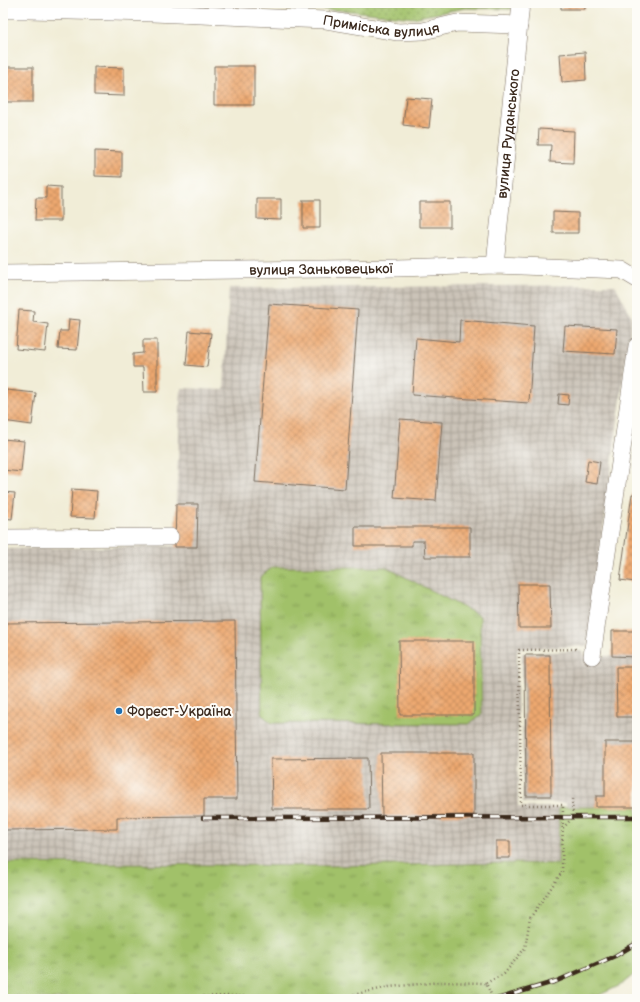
<svg xmlns="http://www.w3.org/2000/svg" width="640" height="1002" font-family="'Balsamiq Sans',sans-serif">
  <style>
    .industrial { fill: url(#industrial-grid) }
    .grass { fill: url(#grass-tufts); stroke: #6e7644 }
    .garden { fill: url(#garden-dots); stroke: #6e7644 }
    .building { fill: url(#building-cross-hatch) }
    .lines { fill: none; stroke-linecap: round; stroke-linejoin: round }
    .minor-casing { stroke: #7b6e5f; stroke-width: 18 }
    .path { stroke: #7b6e5f; stroke-width: 2.5; stroke-dasharray: 1 3; stroke-linecap: butt }
    .minor { stroke: #fff; stroke-width: 17 }
    .rail-casing { stroke: #3b2a1e; stroke-width: 4.5 }
    .rail { stroke: #fdfcf7; stroke-width: 3; stroke-dasharray: 9; stroke-linecap: butt }
    .poi-dot { fill: #1f6fb2; stroke: #fdfcf7; stroke-width: 1.5 }
    .labels { text-anchor: middle; stroke-width: 4; stroke-linejoin: round; paint-order: stroke }
    .street-label { font-size: 14px; fill: #3b2a1e; stroke: #fdfcf7 }
    .poi-label { font-size: 14px; fill: #3b2a1e; stroke: #fdfcf7; text-anchor: start }
  </style>
  <defs>
    <pattern id="industrial-grid" width="8" height="8" patternUnits="userSpaceOnUse"><rect width="8" height="8" fill="#cbc3b8"/><path d="M0 4h8M4 0v8" fill="none" stroke="#a69f95"/></pattern>
    <pattern id="grass-tufts" width="24" height="20" patternUnits="userSpaceOnUse"><rect width="24" height="20" fill="#a1c169"/><path d="M3 7l-1-3M5 7V3M7 7l1-3M15 17l-1-3M17 17v-4M19 17l1-3" fill="none" stroke="#849d56"/></pattern>
    <pattern id="garden-dots" width="8" height="8" patternUnits="userSpaceOnUse"><rect width="8" height="8" fill="#a1c169"/><path d="M2 2h.1M6 6h.1" fill="none" stroke="#849d56" stroke-width="1.8" stroke-linecap="round"/></pattern>
    <pattern id="building-cross-hatch" width="8" height="8" patternUnits="userSpaceOnUse"><rect width="8" height="8" fill="#eda870"/><path d="M0 0l8 8M0 8l8-8" fill="none" stroke="#c1895b"/></pattern>
  </defs>
  <rect width="100%" height="100%" fill="#fdfcf7"/>
  <filter id="ink" filterUnits="userSpaceOnUse"><feTurbulence type="fractalNoise" baseFrequency=".025" numOctaves="2"/><feDisplacementMap in="SourceGraphic" scale="8" xChannelSelector="R" yChannelSelector="G"/><feConvolveMatrix kernelMatrix="1 2 1 2 8 2 1 2 1" color-interpolation-filters="sRGB"/></filter>
  <filter id="wash" filterUnits="userSpaceOnUse"><feTurbulence type="fractalNoise" baseFrequency=".012" numOctaves="4" result="noise"/><feDisplacementMap in="SourceGraphic" scale="16" xChannelSelector="R" yChannelSelector="G"/><feGaussianBlur stdDeviation="0.9" result="paint"/><feColorMatrix in="noise" values="0 0 0 0 0 0 0 0 0 0 0 0 0 0 0 0 0 1.4 0 .05"/><feComposite in="paint" operator="in"/></filter>
  <g filter="url(#wash)">
    <rect width="100%" height="100%" fill="#f1edd7"/>
    <path class="industrial" d="M615 285 632 317 587 646 517 649 518 807H559L558 864 518 863 330 866 3 863V549L175 546 176 504 181 388 224 390 229 288Z
      M612 631H637V807H566V803H523L522 653 582 651 586 656H612Z"/>
    <path class="grass" d="M273 567H386L480 616 482 714 469 724 272 723 262 715 260 577Z
      M559 807H637V972L621 985 591 999H3V863L330 866 518 863 558 864Z"/>
    <path class="garden" d="M194 3H511V9L465 8 413 18 349 11Z"/>
    <g id="blocks">
      <path class="building" d="M561 3H585V9H561Z
        M585 52 586 80 562 82 560 54Z
        M214 66H254V105H214Z
        M6 67H33V102H6Z
        M94 67 124 68V96L94 95Z
        M406 97 432 99 429 128 403 125Z
        M539 129 574 131 573 163 550 162 551 145H538Z
        M95 151 122 152V177L95 176Z
        M46 186 61 187V221H35L36 198H46Z
        M257 199H281V220L257 219Z
        M303 200H320V228H303Z
        M419 202H450V227H419Z
        M553 212 578 213V233H553Z
        M269 304 358 310 345 489 255 482Z
        M19 310 34 311 33 322 48 324 45 352 16 349Z
        M69 319 80 320 77 350 58 349 60 331H68Z
        M460 320 534 326 529 403 412 395 416 338 459 342Z
        M565 326 617 329 615 354 563 351Z
        M189 331 211 333 207 367 186 365Z
        M143 340H157V392H144L143 367H133V354L143 353Z
        M6 390 36 393 32 425 3 421Z
        M559 394 569 395 568 405 558 404Z
        M400 419 442 422 436 501 394 498Z
        M3 439 24 441 21 472 3 470Z
        M588 460 600 462 597 484 585 482Z
        M72 489 97 491 95 518 70 517Z
        M3 492 15 493 12 519 3 518Z
        M632 494H637V569L635 582 620 580Z
        M176 504H198L197 547H175Z
        M355 527H470V557H425L424 541H412V546H355Z
        M518 584H550L551 628H519Z
        M235 621 237 799H204V816L117 817V829L3 830V623Z
        M612 631H637V657L612 656Z
        M399 641H474V715H400Z
        M525 655H550L551 796H526Z
        M616 667H637V717H617Z
        M605 742H637V807H596V796H605Z
        M381 753H474V815L382 816Z
        M368 758 369 809H272L271 759Z
        M496 841H510V858H496Z"/>
    </g>
  </g>
  <g filter="url(#ink)">
    <use href="#blocks" fill-opacity="0" stroke="#7b6e5f" stroke-width="1"/>
    <g class="lines">
      <g class="minor-casing">
        <g id="minor">
          <path id="s1" d="M3 10H29L152 13 326 20 398 32 423 31 457 23 519 25"/>
          <path id="s2" d="M495 265 521 3"/>
          <path id="s3" d="M3 273 398 268 495 265 622 270 637 279"/>
          <path d="M3 538 170 537"/>
          <path d="M592 656 637 346"/>
        </g>
      </g>
      <path class="path" d="M563 828 573 817 572 797
        M486 983 504 974 525 948 530 918 562 872 563 805H521L519 650 578 649
        M63 999 233 996 326 999
        M334 999 389 987 440 982 486 983 493 999"/>
      <use href="#minor" class="minor"/>
      <g class="rail-casing">
        <path id="rail" d="M203 818 637 817
          M497 999 557 981 615 956 637 943"/>
      </g>
      <use href="#rail" class="rail"/>
    </g>
  </g>
  <circle class="poi-dot" cx="119" cy="711" r="4"/>
  <g class="labels">
    <g class="street-label">
      <text dy="5" stroke="none"><textPath href="#s1" startOffset="379">Приміська вулиця</textPath></text>
      <text dy="5" stroke="none"><textPath href="#s2" startOffset="132">вулиця Руданського</textPath></text>
      <text dy="5" stroke="none"><textPath href="#s3" startOffset="318">вулиця Заньковецької</textPath></text>
    </g>
    <g class="poi-label">
      <text x="127" y="716">Форест-Україна</text>
    </g>
  </g>
  <rect width="640" height="1002" fill="none" stroke="#fdfcf7" stroke-width="16"/>
</svg>
